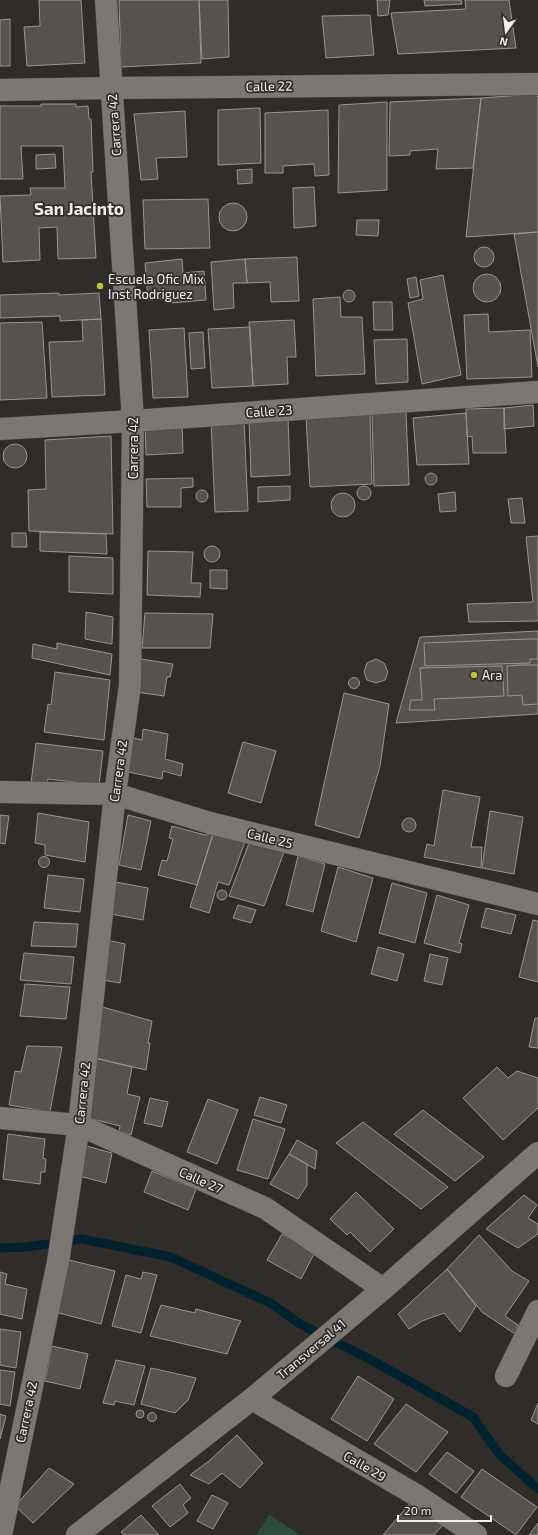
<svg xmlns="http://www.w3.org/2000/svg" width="538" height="1535" font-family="'Exo 2',sans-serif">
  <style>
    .green { fill: #2f4d3d }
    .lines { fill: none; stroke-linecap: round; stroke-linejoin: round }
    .stream { stroke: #00212e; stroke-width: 9 }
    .building { fill: #57524f; stroke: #9a9491 }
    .minor-casing { stroke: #4c4a47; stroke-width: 23 }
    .minor { stroke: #7b7874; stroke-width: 22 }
    .poi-dot { fill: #c1be40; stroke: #302c29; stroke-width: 1.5 }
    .labels { text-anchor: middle; stroke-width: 3.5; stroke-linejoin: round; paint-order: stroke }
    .street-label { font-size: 13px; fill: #f2f0ed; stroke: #302c29 }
    .poi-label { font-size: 13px; fill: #f2f0ed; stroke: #302c29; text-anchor: start }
    .district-label { font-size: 17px; font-weight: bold; fill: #f2f0ed; stroke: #302c29 }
  </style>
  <rect width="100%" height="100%" fill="#302c29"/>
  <path class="green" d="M270 1514V1515L300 1535H256Z"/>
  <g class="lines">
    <path class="stream" d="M0 1248 27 1247 82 1239 171 1257 270 1303 300 1324 373 1361 473 1417 500 1455 538 1489"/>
  </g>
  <path class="building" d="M39 0H81L85 63 27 66 24 27 40 26Z
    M119 0H199L201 63 121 67Z
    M199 0H228L229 57 202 59Z
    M377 0H390L388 15 378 16Z
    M424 0H461L462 4 425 6Z
    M465 0H509L516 48 398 54 391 13 466 9Z
    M370 15 374 55 326 58 322 16Z
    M10 19V66H0V20Z
    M535 94 538 97V232L466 237 481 98Z
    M481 98 473 168 436 169 438 149 410 151V155L389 156 390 102Z
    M387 102V190L338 193 339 105Z
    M41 104H76V107L88 106 89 119H91L93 172H91L96 258 58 259 57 227 39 228 40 260 3 262 0 196 31 195 30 188H65L63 146H21L23 179H0V106H41Z
    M260 108 261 163 218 165V110Z
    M328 110 329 175 315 176 314 164 283 166V173H265V113Z
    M185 111 187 157 156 158 158 179 141 180 134 114Z
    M55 154 56 168 36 169V155Z
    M252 169V183L238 184 237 170Z
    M314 187 316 226 294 228 293 188Z
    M208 199 210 248 145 249 143 200Z
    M219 217a14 14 0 1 1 28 0a14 14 0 1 1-28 0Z
    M357 220H379L378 236 356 235Z
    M538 232V367L514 234Z
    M474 257a10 10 0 1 1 20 0a10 10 0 1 1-20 0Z
    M297 257 299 301 271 302 270 282 247 283 245 259Z
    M182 259 183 273 204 271 206 300 171 303 170 298 148 300 145 263Z
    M245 259 247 283H233L234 308 214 310 211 262Z
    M473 288a14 14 0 1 1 28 0a14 14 0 1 1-28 0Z
    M443 275 461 375 422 384 408 303 423 299 420 280Z
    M416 277 419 296 410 298 407 279Z
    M343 296a6 6 0 1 1 12 0a6 6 0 1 1-12 0Z
    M59 293V295L99 293 101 319 60 321V316L0 318V295Z
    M340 297 341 317H362L365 374 316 376 313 299Z
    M373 302H392L393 330H374Z
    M488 314 489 332 530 330 532 377 467 379 464 315Z
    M101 319 105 395 52 397 49 342 83 341 82 320Z
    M294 320 296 357H287L288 384 253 386 249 322Z
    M42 322 47 398 0 400V323Z
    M250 327 253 386 212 388 208 329Z
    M184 328 188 397 153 398 149 330Z
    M203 332 205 368 191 369 189 333Z
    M407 339 408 382 376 384 374 340Z
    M533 405 534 426 504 429V408Z
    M504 408 506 453H473L472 436 467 437 466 409Z
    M406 412 409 485 374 486 372 414Z
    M370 413 372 484 310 487 306 417Z
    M466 413 469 464 417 465 413 418Z
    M288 418 290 475 251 477 249 420Z
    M244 420 248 511 215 512 211 421Z
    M182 422 183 453 146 455 145 424Z
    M111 436 113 534 29 531 28 490 46 489 45 440Z
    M3 456a12 12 0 1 1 24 0a12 12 0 1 1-24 0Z
    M425 479a6 6 0 1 1 12 0a6 6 0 1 1-12 0Z
    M193 478V487L181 488V507H147L146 479Z
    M290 486V500L258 502V487Z
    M357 493a7 7 0 1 1 14 0a7 7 0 1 1-14 0Z
    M196 496a6 6 0 1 1 12 0a6 6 0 1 1-12 0Z
    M455 492 456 511 440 512 438 494Z
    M331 505a12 12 0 1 1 24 0a12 12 0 1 1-24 0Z
    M522 498 525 523H511L508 499Z
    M40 532 106 534 107 554 40 551Z
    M12 533H26L27 547H12Z
    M538 536V621L469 622 467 604 533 602 526 537Z
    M204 554a8 8 0 1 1 16 0a8 8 0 1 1-16 0Z
    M148 551 193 552 191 583H201L200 597 147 595Z
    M69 556 113 558V594L69 592Z
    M210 570H227V589L210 588Z
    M86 612 113 617 112 644 85 639Z
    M145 613 213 614 210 648H142Z
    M538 631V714L396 723 420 637Z
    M529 639H538V659H530V663L425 666 424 643Z
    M57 643 112 654 110 675 32 658 33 644 57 649Z
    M141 659 173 664 170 677H167L164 696 136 692Z
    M376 659 384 663 388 672 385 680 376 683 367 680 364 672 367 663Z
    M521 665H538V704L523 705 522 695 508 696 507 666Z
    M502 666 504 696 434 699 435 710H409L411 700H422L420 668Z
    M55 672 110 680 104 740 44 732 48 704 51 705Z
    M348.5 683a5.5 5.5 0 1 1 11 0a5.5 5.5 0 1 1-11 0Z
    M344 693 389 704 380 766 359 838 315 825Z
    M143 729 168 734 165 759 183 764 181 776 163 771 162 779 128 772 129 737 142 740Z
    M243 742 276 751 261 803 228 793Z
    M36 743 103 751 99 785 48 779 47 784 31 783Z
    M443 790 480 797 471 847H482L481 868 424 857 427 844 434 846Z
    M490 811 523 817 514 874 482 868Z
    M38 813 89 822 85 862 45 855V845L35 843Z
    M0 815 9 816 5 844 0 843Z
    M128 815 151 821 141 870 119 865Z
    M402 825a7 7 0 1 1 14 0a7 7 0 1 1-14 0Z
    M172 826 205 835 213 834 197 885 158 875 162 860 167 861 173 839 169 838Z
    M213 834 245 842 229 885 218 882 209 913 190 907Z
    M249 843 284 852 264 906 229 896Z
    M298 856 325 864 313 912 286 905Z
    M38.5 862a5.5 5.5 0 1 1 11 0a5.5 5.5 0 1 1-11 0Z
    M338 867 373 878 356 942 321 931Z
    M48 875 84 879 80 912 44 908Z
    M115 882 148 888 143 920 111 914Z
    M392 883 427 893 415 943 379 933Z
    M217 895a5 5 0 1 1 10 0a5 5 0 1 1-10 0Z
    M437 895 469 905 459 943 462 944 460 953 424 943Z
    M238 905 256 910 251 923 233 918Z
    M486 908 516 915 511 934 481 927Z
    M533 920 538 921V982L519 977Z
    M34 922 78 924 76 947 31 946Z
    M107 940 125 944 120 983 102 980Z
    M378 947 404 954 397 981 371 974Z
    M24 953 74 957 71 984 20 980Z
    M430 954 448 958 442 985 424 981Z
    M25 984 70 987 66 1019 20 1016Z
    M99 1006 152 1021 148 1043H150L146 1070 95 1058Z
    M535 1018H538V1048L529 1047Z
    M27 1046 62 1047 50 1112 9 1105 15 1071 21 1072Z
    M95 1058 132 1067 127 1094 140 1097 131 1135 119 1131 120 1126 84 1117Z
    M497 1067 508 1078 517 1071 538 1078V1108L503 1140 463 1098Z
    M260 1097 287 1105 281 1123 254 1115Z
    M150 1098 168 1102 162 1127 144 1123Z
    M208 1099 238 1110 217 1164 187 1152Z
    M423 1110 484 1157 455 1181 394 1134Z
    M253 1119 285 1129 268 1179 237 1170Z
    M363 1122 448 1187 421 1209 336 1143Z
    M8 1134 45 1139 43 1158 46 1159 45 1172H41L40 1184 3 1179Z
    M297 1140 317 1151 315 1169 289 1154Z
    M79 1144 112 1153 106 1183 72 1174Z
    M289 1154 307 1164V1185L298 1199 270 1184Z
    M152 1171 196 1189 188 1210 144 1192Z
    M356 1192 394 1229 370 1252 350 1232 347 1235 330 1219Z
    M524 1195 537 1205 528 1218 538 1224V1234L518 1248 486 1229Z
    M282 1234 315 1252 301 1279 267 1260Z
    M479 1235 512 1271 529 1281 505 1316 518 1325 515 1334 482 1312 447 1269Z
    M69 1260 115 1271 101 1324 55 1312Z
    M447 1269 476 1306 460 1332 444 1313 422 1321 409 1329 398 1314Z
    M0 1272 7 1274 5 1284 27 1289 22 1319 0 1314Z
    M143 1272 157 1275 141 1333 112 1326 126 1275 141 1279Z
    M161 1305 195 1313 196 1309 241 1321 238 1326 227 1354 150 1336Z
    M0 1329 21 1332 16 1368 0 1365Z
    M52 1346 88 1354 80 1389 45 1381Z
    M116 1360 145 1366 134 1405 115 1401 114 1405 103 1403Z
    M151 1368 196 1378 188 1400 175 1413 141 1404Z
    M0 1370 15 1372 10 1406 0 1404Z
    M358 1376 394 1399 367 1441 331 1419Z
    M538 1403V1424L531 1420Z
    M406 1404 448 1432 416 1472 374 1444Z
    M136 1414a4 4 0 1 1 8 0a4 4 0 1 1-8 0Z
    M147.5 1417a4.5 4.5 0 1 1 9 0a4.5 4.5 0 1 1-9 0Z
    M0 1414 6 1416 0 1439Z
    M237 1435 263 1463 240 1488 222 1473 209 1484 190 1475 209 1461Z
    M447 1452 474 1471 456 1493 429 1474Z
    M49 1468 74 1484 33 1523 15 1506Z
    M482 1469 537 1507 516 1535 461 1497Z
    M180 1484 191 1498 183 1505 188 1513 170 1527 152 1506Z
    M212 1495 228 1503 213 1529 197 1521Z
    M411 1502 443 1525 434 1535H383Z
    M141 1515 159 1535H124L121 1532Z
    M538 1523V1535H529Z"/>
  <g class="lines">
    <g class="minor-casing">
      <path id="minor" d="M0 90 112 88 538 84
        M0 429 133 421 538 392
        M0 792 115 794 210 823 538 904
        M0 1118 79 1125 265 1208 383 1289
        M506 1376 538 1311
        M252 1399 416 1495 476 1535
        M1 1535 58 1262 79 1125 115 794 130 685 133 421 106 0
        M77 1535 252 1399 383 1289 538 1153"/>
    </g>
    <use href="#minor" class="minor"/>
  </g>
  <g class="poi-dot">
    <circle cx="100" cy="286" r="4"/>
    <circle cx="474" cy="675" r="4"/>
  </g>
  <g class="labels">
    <g class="street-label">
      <text transform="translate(269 86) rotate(-1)" y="5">Calle 22</text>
      <text transform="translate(114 125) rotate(-94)" y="5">Carrera 42</text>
      <text transform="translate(269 411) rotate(-4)" y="5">Calle 23</text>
      <text transform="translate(133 448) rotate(-90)" y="5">Carrera 42</text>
      <text transform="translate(118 771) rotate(-82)" y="5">Carrera 42</text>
      <text transform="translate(270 838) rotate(14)" y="5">Calle 25</text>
      <text transform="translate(82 1093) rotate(-84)" y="5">Carrera 42</text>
      <text transform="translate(201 1180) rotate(24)" y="5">Calle 27</text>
      <text transform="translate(311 1349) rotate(-40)" y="5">Transversal 41</text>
      <text transform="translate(26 1412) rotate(-78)" y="5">Carrera 42</text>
      <text transform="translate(365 1466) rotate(30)" y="5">Calle 29</text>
    </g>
    <g class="poi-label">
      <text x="108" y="284">Escuela Ofic Mix<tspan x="108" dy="15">Inst Rodriguez</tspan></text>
      <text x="482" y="680">Ara</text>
    </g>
    <g class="district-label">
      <text x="79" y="215">San Jacinto</text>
    </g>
  </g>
  <g transform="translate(506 32) rotate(194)" stroke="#302c29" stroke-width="3" paint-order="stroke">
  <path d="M0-3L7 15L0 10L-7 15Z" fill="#f2f0ed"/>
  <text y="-6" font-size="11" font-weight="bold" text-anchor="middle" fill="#f2f0ed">N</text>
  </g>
  <path d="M398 1515v6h93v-6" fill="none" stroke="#f2f0ed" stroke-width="2"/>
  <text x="404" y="1515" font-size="12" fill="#f2f0ed" stroke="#302c29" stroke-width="3" paint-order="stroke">20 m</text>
</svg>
